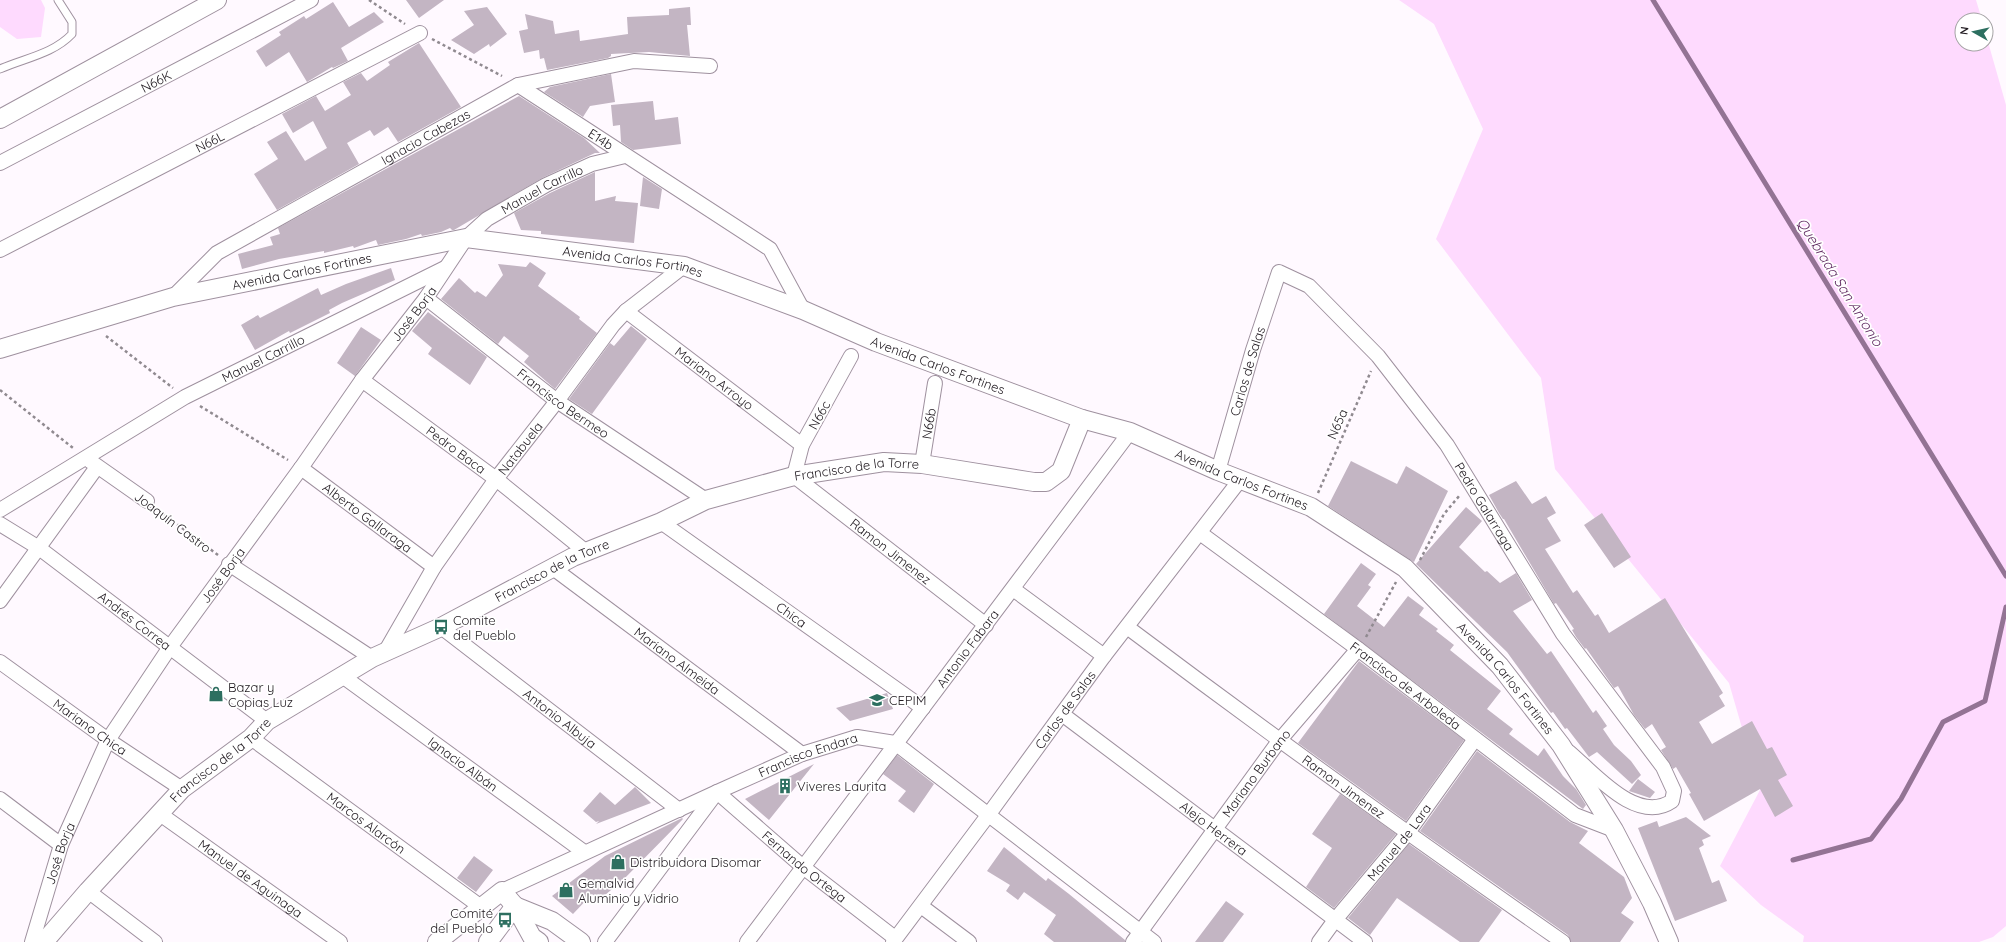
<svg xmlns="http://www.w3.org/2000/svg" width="2006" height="942" font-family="Quicksand,sans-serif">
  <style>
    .green { fill: #fedafe }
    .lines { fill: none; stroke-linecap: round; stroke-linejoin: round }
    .stream { stroke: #937394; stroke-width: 5 }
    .building { fill: #c3b5c3 }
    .service-casing { stroke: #9f919f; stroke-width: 9 }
    .minor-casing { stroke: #9f919f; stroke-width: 16 }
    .tertiary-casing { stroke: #9f919f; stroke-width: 20 }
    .path { stroke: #908a90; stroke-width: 2.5; stroke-dasharray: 3 3; stroke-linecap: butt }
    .service { stroke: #fff; stroke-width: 7 }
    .minor { stroke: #fff; stroke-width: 14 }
    .tertiary { stroke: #fff; stroke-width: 18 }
    .labels { text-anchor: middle; stroke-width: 3.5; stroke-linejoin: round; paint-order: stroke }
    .street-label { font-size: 13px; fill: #1f191f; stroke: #fff }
    .poi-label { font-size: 13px; fill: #1f191f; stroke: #fff; text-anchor: start }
    .water-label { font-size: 14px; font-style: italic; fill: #612b63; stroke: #fff }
  </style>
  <rect width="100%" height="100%" fill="#fff9ff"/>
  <path class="green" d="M0 0H41L45 8 41 37 17 39 0 27Z
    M1399 0H1976L1982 20H1962V44H1986V35L2006 105V926L1993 937 1979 942H1803L1804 936 1761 905 1720 866 1760 790 1729 683 1555 469 1541 378 1436 239 1483 129 1434 24Z"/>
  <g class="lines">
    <path class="stream" d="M1653 0 2006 576
      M1793 860 1871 839 1901 799 1943 722 1985 701 2006 607"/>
  </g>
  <path class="building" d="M406 0H444L419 18Z
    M333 2 349 27 374 12 384 22 341 48 348 61 333 68 332 67 307 82 289 52 266 67 256 51 281 35 279 32 304 16 306 19Z
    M487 7 507 34 490 47 489 44 474 54 451 40 474 25 464 11Z
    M690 7 691 25H687L690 56 649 52 611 54V56L608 58 547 70 544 58 540 59 539 50 524 53 519 31 528 29 525 14 553 21 555 34 579 30 580 41 628 34 627 17 669 15V9Z
    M419 43 461 107 398 142 388 127 374 136 370 130 347 143 359 164 277 210 254 174 278 159 267 142 286 131 305 161 327 148 313 121 293 133 282 114 316 96 325 111 351 95 343 82 361 73 367 81 390 65 388 62Z
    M611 74 615 102 590 106 583 117 544 92 550 87Z
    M519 96 584 138 600 153H595L542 178 454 230H452L450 228 441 232 422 236 421 234 406 239 378 245 376 240 354 248 353 246 324 253V251L279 259 242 269 238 254 273 245 270 237 280 234 278 228Z
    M653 101 655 120 678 117 681 144 633 150 621 142 620 125 613 126 611 105Z
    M595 172V201L616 196 615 201 638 203 634 243 541 234V231L521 230 514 213 550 193Z
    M643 177 662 189 659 209 640 206Z
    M530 262 546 273 538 286 580 317 579 319 597 333 555 389 524 362 529 356 504 336 498 344 441 299 459 278 475 293 477 291 486 297 503 275 498 264 526 267Z
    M391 268 395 280 342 303 329 310 330 313 290 333 289 331 255 350 241 325 258 315 260 318 318 288 321 295 346 284Z
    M428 312 487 357 470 385 428 354 432 348 412 331Z
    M631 326 647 339 592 414 569 399 610 343 614 346Z
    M361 327 381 340 355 376 337 363Z
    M1351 461 1397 484 1406 466 1448 491 1414 562 1328 506Z
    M1516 481 1532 504 1546 496 1556 513 1547 518 1561 541 1545 549 1573 593 1577 590 1595 616 1598 614 1609 633 1665 598 1723 693 1719 696 1725 706 1699 722 1712 744 1752 721 1767 749 1772 747 1787 775 1778 780 1793 806 1775 817 1760 789 1704 821 1689 794 1691 793 1676 767 1673 769 1661 750 1666 747 1652 724 1645 729 1634 715 1618 686 1614 688 1586 648 1585 649 1576 637 1572 630 1574 629 1556 603 1554 604 1504 519H1503L1499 513 1489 495Z
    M1466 507 1482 521 1459 547 1485 572 1487 571 1500 583 1516 573 1532 600 1513 611 1547 654 1551 651 1593 713 1596 710 1607 726 1603 729 1614 745 1631 761 1641 775 1632 784 1597 752 1589 757 1567 728 1565 729 1553 712 1551 713 1507 652 1416 564Z
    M1602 513 1631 557 1614 568 1584 525Z
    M1361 563 1376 574 1368 585 1371 587 1357 606 1384 627 1408 596 1424 608 1419 615 1438 629 1436 631 1454 645 1450 650 1501 691 1487 709 1513 729 1509 734 1538 756 1544 748 1563 776 1576 789 1586 805 1583 809 1324 614Z
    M1359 661 1464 740 1406 821 1298 743Z
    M887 693 893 709 850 721 836 708Z
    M1477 751 1570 822 1588 831 1579 843 1624 877 1632 898 1621 913 1634 922 1620 942H1571L1568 935 1420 831Z
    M897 755 934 784 914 813 898 801 906 791 883 774Z
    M814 764 769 820 745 799Z
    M1638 779 1655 792 1650 798 1629 791Z
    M635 787 651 803 596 824 599 821 596 822 583 811 600 792 615 805Z
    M1340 794 1396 834 1334 908 1306 887 1332 848 1312 834Z
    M1686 817 1711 836 1702 840 1704 845 1699 848 1712 883 1719 880 1727 901 1675 921 1638 828 1657 821 1659 827Z
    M682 818 683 819 622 881 599 900 592 894 573 914 552 896 605 856Z
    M1409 844 1502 910 1479 942H1460L1397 898 1370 935 1348 918Z
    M1004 847 1046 881 1048 878 1069 894 1125 940V942H1054L1044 934 1056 915 1024 892 1018 900 1006 891 1010 885 987 871Z
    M474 856 493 870 476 892 457 878Z
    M1226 901 1244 914 1223 942H1195Z"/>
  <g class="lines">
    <g class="service-casing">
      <path id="service" d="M0 69C25 58 53 54 72 34V22L58 0"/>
    </g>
    <g class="minor-casing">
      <g id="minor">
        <path id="s1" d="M518 85 770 249 803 310"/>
        <path id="s2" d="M0 163 311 0"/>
        <path id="s3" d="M0 250 420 33"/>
        <path id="s4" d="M173 297 217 253 518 85 634 61 710 66"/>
        <path id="s5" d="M426 298 557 401 706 500"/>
        <path id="s6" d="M626 311 802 445"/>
        <path id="s7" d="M851 356 802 445 794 476 986 625"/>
        <path id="s8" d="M362 380 496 479 585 551"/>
        <path d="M90 461 147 501"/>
        <path id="s9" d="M922 464 935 383"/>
        <path id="s10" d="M301 468 434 567"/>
        <path id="s11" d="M1218 471 1253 350 1279 272 1309 286 1378 356 1447 445 1563 634 1663 767 1674 791 1672 801C1637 825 1595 774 1569 752"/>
        <path id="s12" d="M0 510 185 397 445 268"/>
        <path id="s13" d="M661 522 923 708"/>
        <path id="s14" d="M0 524 39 548 267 721"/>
        <path id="s15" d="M1200 533 1358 649 1575 815 1614 830"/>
        <path d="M229 564 372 658"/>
        <path id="s16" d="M553 568 802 754"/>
        <path d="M1013 589 1104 656"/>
        <path d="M0 601 97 467"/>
        <path id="s17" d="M441 627 679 810"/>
        <path id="s18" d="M1127 627C1271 735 1416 840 1563 942"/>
        <path id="s19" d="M384 654 434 567 496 479 557 401 613 325 626 311 684 266"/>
        <path id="s20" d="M0 662 108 740 182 789"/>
        <path id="s21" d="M341 675 584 852"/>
        <path id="s22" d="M1062 714 1365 942"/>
        <path id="s23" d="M251 738 481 907"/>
        <path d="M0 799 61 845"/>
        <path id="s24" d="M160 814 340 942"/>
        <path d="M88 891 155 942"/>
        <path id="s25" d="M502 891 717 792 802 754 857 737 895 743 1154 942"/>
        <path d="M921 906 969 942"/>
        <path id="s26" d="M32 942 61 845 108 740 170 647 301 468 362 380 426 298 466 238 487 219 546 185 592 164 625 156"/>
        <path id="s27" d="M605 942 717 792 803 867 895 938"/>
        <path id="s28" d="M747 942C874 771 1003 602 1130 432"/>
        <path id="s29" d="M893 942 989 814 1104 656 1240 480"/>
        <path id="s30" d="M1133 942 1279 741 1358 649"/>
        <path id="s31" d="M1319 942 1335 920 1407 834 1475 739"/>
      </g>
    </g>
    <g class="tertiary-casing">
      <g id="tertiary">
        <path d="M0 119 217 0"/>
        <path id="s32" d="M0 349 173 297 466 238 684 266 803 310 876 342 1082 419 1130 432 1218 471 1311 507 1405 568 1500 666 1561 745 1614 830 1652 903 1669 942"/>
        <path d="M515 906 552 921 581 942"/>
        <path id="s33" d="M44 942 88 891 182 789 251 738 267 721 372 658 441 627 573 557 661 522 706 500 794 476 884 462 922 464 1034 482H1046L1061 471 1082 419"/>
        <path d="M437 942 502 891 515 906 532 937 539 942"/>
        <path d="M488 942 515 906"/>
      </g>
    </g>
    <path class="path" d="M369 0 405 24
      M432 39 502 76
      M106 336 173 388
      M0 390 73 448
      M200 406 288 460
      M1318 493 1371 371
      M158 510 218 555
      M1420 560 1444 514 1460 495
      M1366 637 1396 582"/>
    <use href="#service" class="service"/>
    <use href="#minor" class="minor"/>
    <use href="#tertiary" class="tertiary"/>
  </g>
  <defs>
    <g id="bus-bare" transform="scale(1.2)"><path d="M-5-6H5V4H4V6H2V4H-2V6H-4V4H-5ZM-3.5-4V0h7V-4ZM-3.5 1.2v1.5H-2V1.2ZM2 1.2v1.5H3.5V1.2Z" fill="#2d6f60" stroke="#fff" stroke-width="2.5" paint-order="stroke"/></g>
    <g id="shop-bare" transform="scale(1.2)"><path d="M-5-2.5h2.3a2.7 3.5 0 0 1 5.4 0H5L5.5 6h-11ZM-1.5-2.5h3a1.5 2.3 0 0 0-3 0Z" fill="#2d6f60" stroke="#fff" stroke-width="2.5" paint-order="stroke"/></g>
    <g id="school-bare" transform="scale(1.2)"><path d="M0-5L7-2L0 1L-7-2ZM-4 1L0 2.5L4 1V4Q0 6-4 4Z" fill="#2d6f60" stroke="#fff" stroke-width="2.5" paint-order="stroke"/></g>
    <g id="building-bare" transform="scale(1.2)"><path d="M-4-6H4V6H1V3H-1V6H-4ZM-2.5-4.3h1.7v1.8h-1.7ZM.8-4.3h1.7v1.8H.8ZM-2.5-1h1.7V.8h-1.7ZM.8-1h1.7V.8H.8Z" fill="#2d6f60" stroke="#fff" stroke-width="2.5" paint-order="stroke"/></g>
  </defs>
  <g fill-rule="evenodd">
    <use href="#bus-bare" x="441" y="627"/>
    <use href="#shop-bare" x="216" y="694"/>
    <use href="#school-bare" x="877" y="700"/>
    <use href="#building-bare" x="785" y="786"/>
    <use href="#shop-bare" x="618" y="862"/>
    <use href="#shop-bare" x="566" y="890"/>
    <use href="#bus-bare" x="505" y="920"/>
  </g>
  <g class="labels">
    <g class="street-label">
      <text dy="5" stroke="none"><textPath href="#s2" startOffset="176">N66K</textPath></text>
      <text dy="5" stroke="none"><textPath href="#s4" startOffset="301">Ignacio Cabezas</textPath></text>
      <text dy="5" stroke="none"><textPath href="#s1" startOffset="99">E14b</textPath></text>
      <text dy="5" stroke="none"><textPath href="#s3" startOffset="236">N66L</textPath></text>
      <text dy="5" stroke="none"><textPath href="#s26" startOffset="924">Manuel Carrillo</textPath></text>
      <text dy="5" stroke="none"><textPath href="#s32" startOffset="648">Avenida Carlos Fortines</textPath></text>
      <text dy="5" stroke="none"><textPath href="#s32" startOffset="312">Avenida Carlos Fortines</textPath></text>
      <text dy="5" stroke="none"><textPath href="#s26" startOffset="741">José Borja</textPath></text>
      <text dy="5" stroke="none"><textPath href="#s12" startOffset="304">Manuel Carrillo</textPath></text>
      <text dy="5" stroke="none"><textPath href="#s32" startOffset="972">Avenida Carlos Fortines</textPath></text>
      <text dy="5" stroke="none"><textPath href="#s11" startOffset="104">Carlos de Salas</textPath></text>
      <text dy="5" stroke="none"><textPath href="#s6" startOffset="111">Mariano Arroyo</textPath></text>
      <text dy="5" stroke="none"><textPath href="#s5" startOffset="173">Francisco Bermeo</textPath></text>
      <text transform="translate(819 415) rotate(-61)" y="5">N66c</text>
      <text dy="5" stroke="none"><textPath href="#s9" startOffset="41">N66b</textPath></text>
      <text transform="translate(1337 424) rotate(-66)" y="5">N65a</text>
      <text dy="5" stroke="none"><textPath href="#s8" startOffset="117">Pedro Baca</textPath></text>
      <text dy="5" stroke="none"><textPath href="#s19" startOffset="247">Natabuela</textPath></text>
      <text dy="5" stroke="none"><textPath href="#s33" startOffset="962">Francisco de la Torre</textPath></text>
      <text dy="5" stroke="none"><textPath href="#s32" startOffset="1297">Avenida Carlos Fortines</textPath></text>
      <text dy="5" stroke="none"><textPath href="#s11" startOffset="524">Pedro Galarraga</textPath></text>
      <text dy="5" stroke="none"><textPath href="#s10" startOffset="83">Alberto Gallaraga</textPath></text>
      <text transform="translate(173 522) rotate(37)" y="5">Joaquín Castro</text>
      <text dy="5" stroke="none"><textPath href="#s7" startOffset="256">Ramon Jimenez</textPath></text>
      <text dy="5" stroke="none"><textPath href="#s33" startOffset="638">Francisco de la Torre</textPath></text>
      <text dy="5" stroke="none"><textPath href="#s26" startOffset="417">José Borja</textPath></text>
      <text dy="5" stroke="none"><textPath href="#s13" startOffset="160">Chica</textPath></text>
      <text dy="5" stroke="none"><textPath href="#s14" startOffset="166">Andrés Correa</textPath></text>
      <text dy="5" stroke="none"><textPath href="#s28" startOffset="367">Antonio Fabara</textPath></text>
      <text dy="5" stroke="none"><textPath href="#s16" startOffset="155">Mariano Almeida</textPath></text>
      <text dy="5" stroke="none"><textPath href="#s32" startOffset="1633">Avenida Carlos Fortines</textPath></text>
      <text dy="5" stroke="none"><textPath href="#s15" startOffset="256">Francisco de Arboleda</textPath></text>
      <text dy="5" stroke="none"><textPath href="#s29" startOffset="289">Carlos de Salas</textPath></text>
      <text dy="5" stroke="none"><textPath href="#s17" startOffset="150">Antonio Albuja</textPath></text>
      <text dy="5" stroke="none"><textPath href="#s20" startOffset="111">Mariano Chica</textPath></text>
      <text dy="5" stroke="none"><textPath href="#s25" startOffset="335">Francisco Endara</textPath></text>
      <text dy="5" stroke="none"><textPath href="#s33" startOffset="254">Francisco de la Torre</textPath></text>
      <text dy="5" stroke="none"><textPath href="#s21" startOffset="151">Ignacio Albán</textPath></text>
      <text dy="5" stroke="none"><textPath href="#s30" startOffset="209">Mariano Burbano</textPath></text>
      <text dy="5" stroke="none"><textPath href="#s18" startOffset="269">Ramon Jimenez</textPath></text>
      <text dy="5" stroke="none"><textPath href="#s23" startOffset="143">Marcos Alarcón</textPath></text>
      <text dy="5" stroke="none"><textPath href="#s22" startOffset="190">Alejo Herrera</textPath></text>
      <text dy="5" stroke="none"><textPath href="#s31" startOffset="128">Manuel de Lara</textPath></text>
      <text dy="5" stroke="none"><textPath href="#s26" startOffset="93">José Borja</textPath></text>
      <text dy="5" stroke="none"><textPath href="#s27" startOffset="302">Fernando Ortega</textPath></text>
      <text dy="5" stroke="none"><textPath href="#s24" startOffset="111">Manuel de Aguinaga</textPath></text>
    </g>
    <g class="poi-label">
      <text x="453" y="625">Comite<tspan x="453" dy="15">del Pueblo</tspan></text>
      <text x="228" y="692">Bazar y<tspan x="228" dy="15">Copias Luz</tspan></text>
      <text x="889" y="705">CEPIM</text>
      <text x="797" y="791">Viveres Laurita</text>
      <text x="630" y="867">Distribuidora Disomar</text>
      <text x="578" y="888">Gemalvid<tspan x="578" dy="15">Aluminio y Vidrio</tspan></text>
      <text x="493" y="918" text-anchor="end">Comité<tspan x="493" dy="15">del Pueblo</tspan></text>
    </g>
    <g class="water-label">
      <text transform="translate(1840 282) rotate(58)" y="5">Quebrada San Antonio</text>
    </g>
  </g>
  <g transform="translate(1974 32) rotate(278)"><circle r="19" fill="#ffffff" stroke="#a5a3a5"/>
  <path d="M0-3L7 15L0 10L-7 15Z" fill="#2d6f60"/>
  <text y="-6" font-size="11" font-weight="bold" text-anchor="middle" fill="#1f191f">N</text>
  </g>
</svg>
